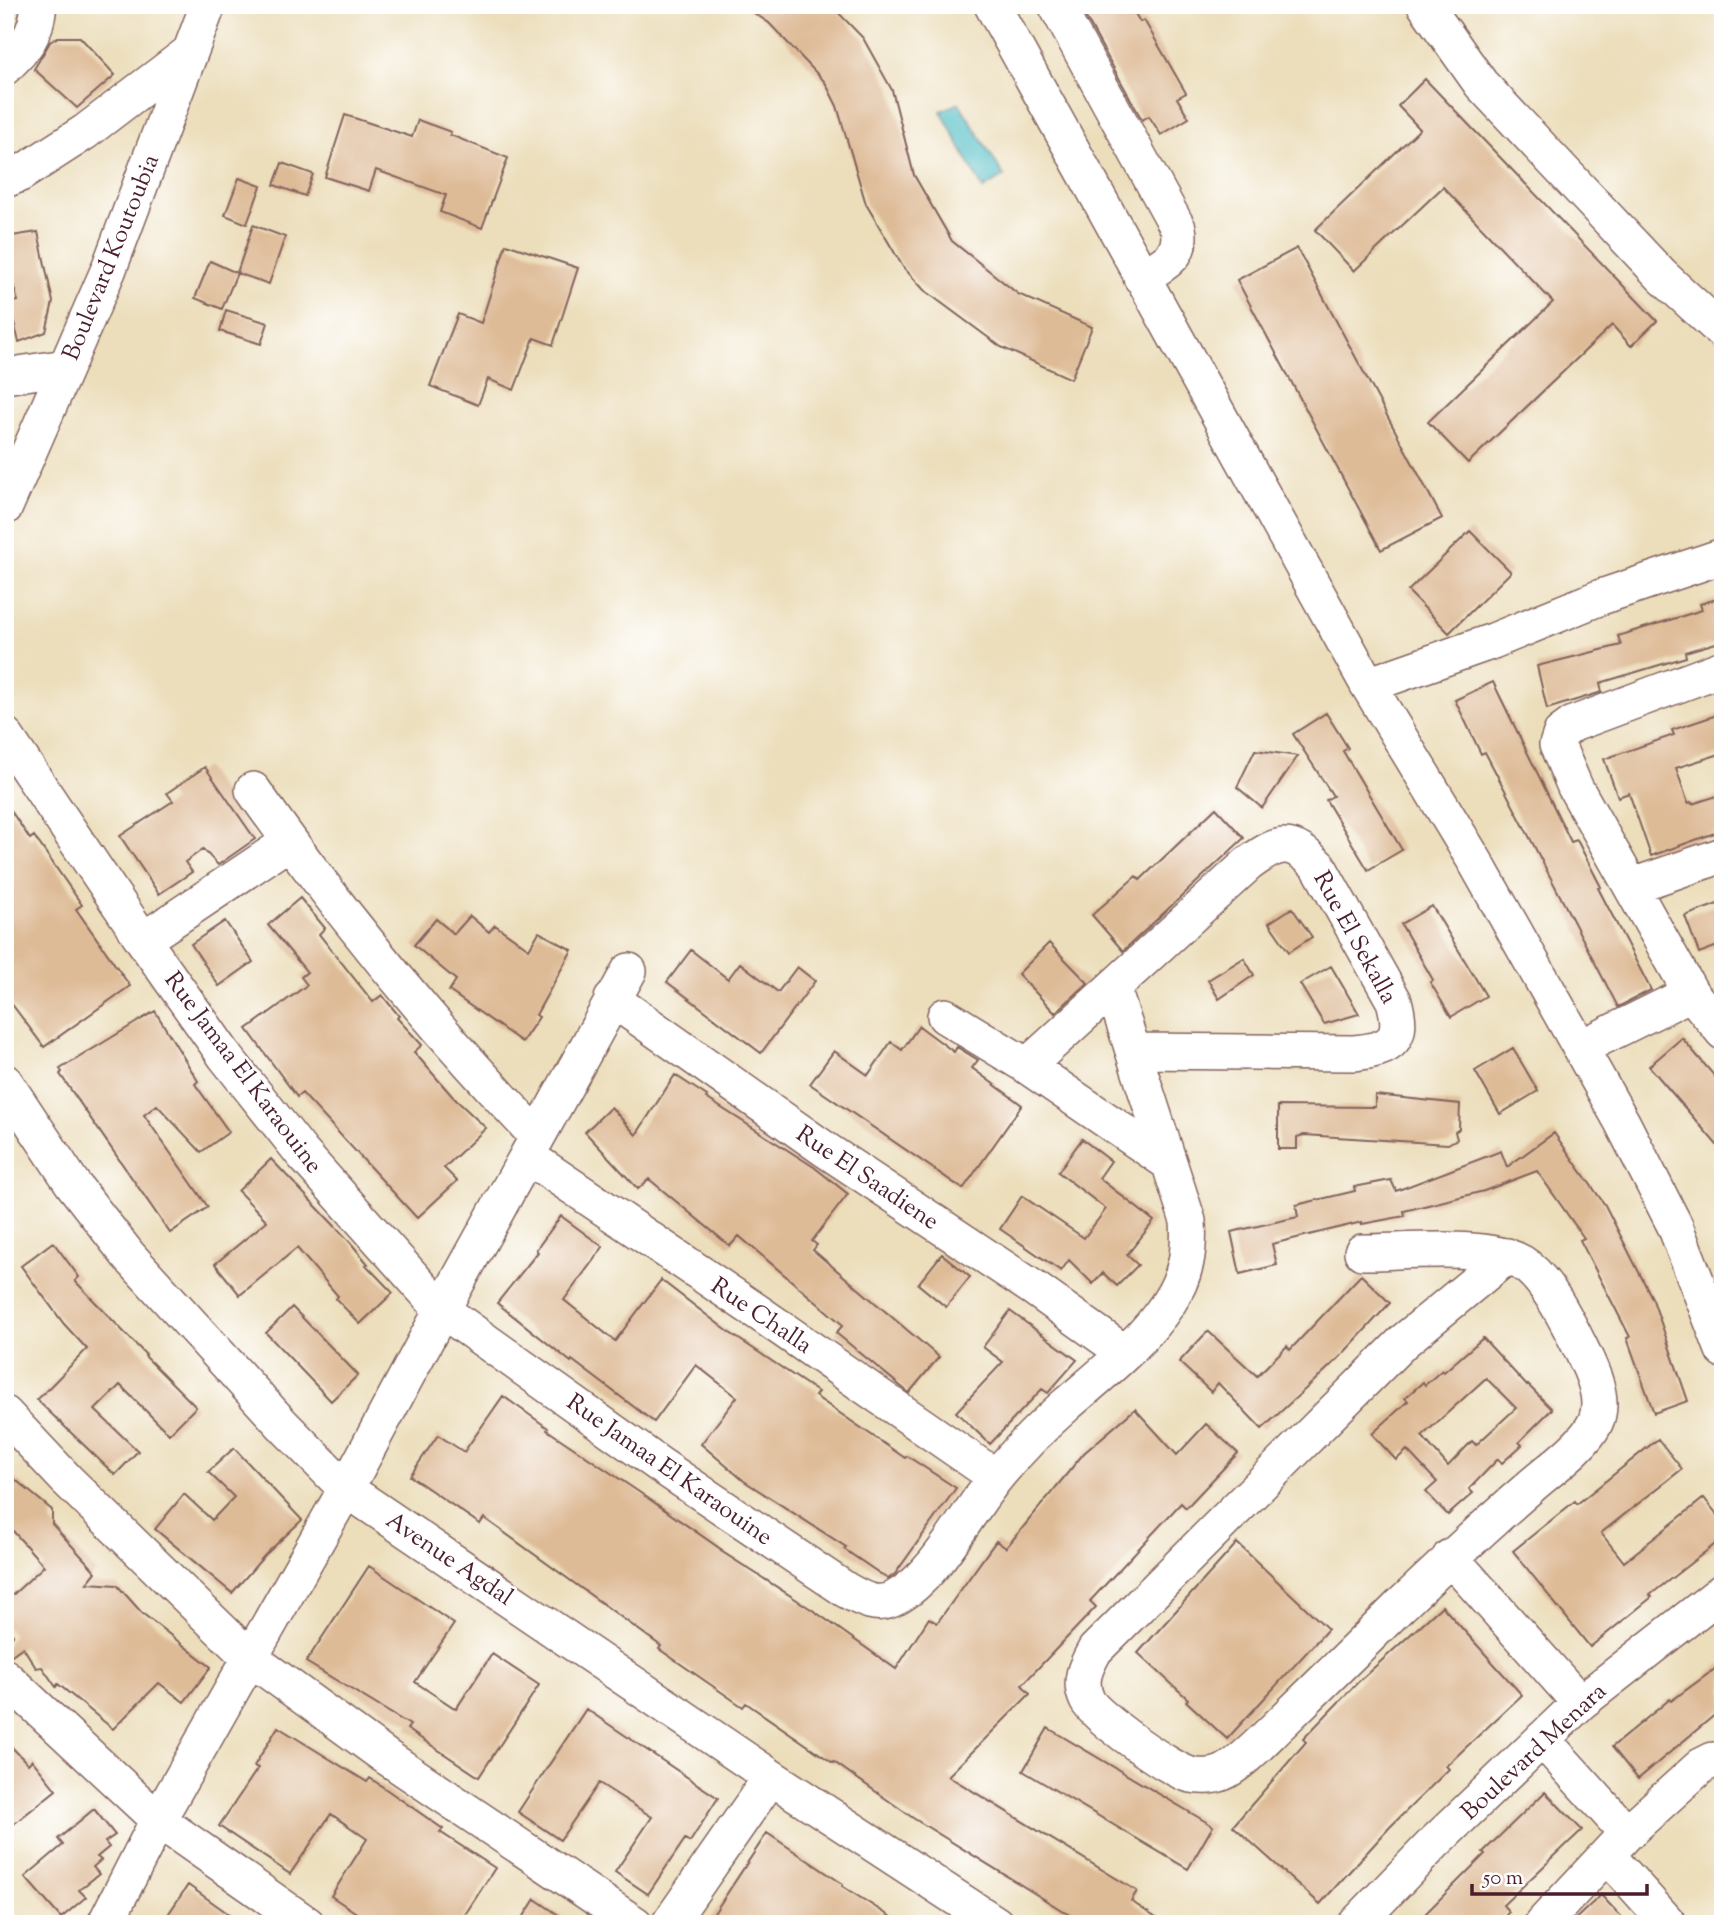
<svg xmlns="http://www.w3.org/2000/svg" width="1728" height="1929" font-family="'Sorts Mill Goudy',serif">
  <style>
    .water { fill: #4cbbc2; stroke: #4b6d76; stroke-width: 2 }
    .building { fill: #debb97; fill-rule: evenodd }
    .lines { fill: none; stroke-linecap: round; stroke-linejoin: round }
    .minor-casing { stroke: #83625d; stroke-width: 38 }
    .minor { stroke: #fff; stroke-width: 35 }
    .labels { text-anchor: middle; stroke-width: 5; stroke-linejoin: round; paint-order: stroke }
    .street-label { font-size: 24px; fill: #4a1f2b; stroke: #fff }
  </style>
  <rect width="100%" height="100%" fill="#fff"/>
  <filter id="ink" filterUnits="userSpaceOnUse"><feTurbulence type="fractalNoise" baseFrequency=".0143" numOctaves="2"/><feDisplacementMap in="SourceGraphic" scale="14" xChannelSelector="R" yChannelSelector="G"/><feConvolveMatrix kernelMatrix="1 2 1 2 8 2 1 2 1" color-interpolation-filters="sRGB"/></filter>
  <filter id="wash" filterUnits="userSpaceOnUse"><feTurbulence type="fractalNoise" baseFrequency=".00686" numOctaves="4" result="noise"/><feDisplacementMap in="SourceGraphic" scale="28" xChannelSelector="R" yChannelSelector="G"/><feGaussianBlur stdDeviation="1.57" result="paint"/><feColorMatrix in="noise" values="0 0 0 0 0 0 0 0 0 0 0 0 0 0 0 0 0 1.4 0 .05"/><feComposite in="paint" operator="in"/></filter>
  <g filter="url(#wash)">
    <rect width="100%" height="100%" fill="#ecdebb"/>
    <path class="water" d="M959 103 1004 176 983 189 941 111Z"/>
    <g id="blocks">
      <path class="building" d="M742 5H831L863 38 892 90 914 175 952 241 1018 294 1092 327 1071 379 1001 347 924 290 903 267 866 204 837 106 825 82 769 23Z
        M1079 5H1130L1140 22 1144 20 1186 93 1177 98 1189 118 1161 135 1149 116 1142 120Z
        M58 37H80L115 75 77 108 34 69 50 42Z
        M1425 79 1657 321 1631 346 1612 325 1468 463 1428 422 1553 302 1443 187 1354 271 1315 230 1420 129 1398 106Z
        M345 115 412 137 418 120 451 132 450 135 508 158 482 228 440 212 446 195 376 170 369 191 325 177Z
        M282 163 313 174 305 196 274 185Z
        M239 178 261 186 247 224 225 215Z
        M253 225 285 237 269 284 237 273Z
        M38 232 53 302 46 332 19 342 9 303 18 301 5 259V237Z
        M506 244 578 268 553 345 534 338 514 390 488 379 478 405 430 386 458 314 481 323Z
        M1297 248 1442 518 1381 550 1237 280Z
        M210 261 237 273 222 309 195 298Z
        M226 310 268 323 261 344 220 331Z
        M1470 531 1511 572 1449 633 1408 591Z
        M1723 597V641L1685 652 1686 657 1600 683 1602 692 1547 709 1537 666 1621 645 1618 636 1702 610 1700 604Z
        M1493 682 1571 842 1577 840 1601 887 1598 888 1651 990 1618 1007 1485 752 1481 754 1455 700Z
        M1326 713 1348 748 1343 751 1402 850 1368 870 1326 800 1333 796 1293 734Z
        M1723 713V753L1676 768 1688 803 1691 802 1692 804 1723 794V830L1651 856 1629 793 1618 797 1604 759 1674 735 1672 730Z
        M1255 750 1298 756 1262 808 1237 787Z
        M205 767 255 839 218 865 203 849 185 862 192 872 159 894 120 836 173 801 167 793Z
        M5 802 30 839 34 836 82 905 76 909 130 986 44 1047 5 995Z
        M1216 808 1244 838 1123 951 1092 915 1136 876 1140 880Z
        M300 898 325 928 319 934 373 1002 382 995 399 1016 397 1018 422 1045 414 1052 453 1097 486 1128 444 1168 457 1181 417 1218 302 1093 297 1097 247 1029 307 985 301 977 307 972 268 925Z
        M1723 902V944L1699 953 1685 916Z
        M1432 906 1486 996 1451 1017 1430 982 1433 980 1401 924Z
        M1292 908 1312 937 1289 952 1269 923Z
        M470 916 489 932 495 925 529 949 539 932 572 950 536 1015 539 1017 522 1042 449 991 456 980 414 945 436 919 454 934Z
        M225 921 253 962 219 986 191 944Z
        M1049 943 1088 983 1055 1013 1018 974Z
        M691 950 728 979 740 963 778 992 797 967 815 981 761 1053 667 982Z
        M1244 958 1254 975 1219 999 1208 980Z
        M1331 966 1359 1014 1324 1024 1300 984Z
        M155 1011 198 1081 195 1084 229 1132 201 1152 157 1105 144 1115 208 1207 170 1233 60 1074 62 1072 60 1069Z
        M919 1026 954 1052 957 1047 978 1060 972 1068 1022 1105 963 1189 810 1084 834 1051 868 1075 891 1042 902 1050Z
        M1682 1038 1723 1086V1152L1649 1066Z
        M1513 1048 1538 1091 1500 1114 1475 1071Z
        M675 1075 707 1096 706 1098 814 1167 848 1194 812 1241 817 1245 813 1250 939 1357 909 1393 836 1333 843 1325 739 1236 730 1246 649 1179 638 1189 585 1132 611 1107 636 1135Z
        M1375 1095 1460 1104 1459 1129 1455 1132 1457 1139 1448 1144 1304 1135 1297 1137V1149H1278V1106L1375 1107Z
        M1554 1133 1605 1205 1653 1300 1688 1401 1654 1413 1627 1338 1630 1337 1580 1240 1584 1238 1537 1171 1484 1191 1404 1211 1405 1216 1362 1224V1222L1272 1244 1277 1265 1240 1274 1231 1232 1298 1217 1296 1205 1355 1191 1354 1187 1391 1180 1396 1191 1501 1151 1507 1167Z
        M1082 1139 1111 1161 1099 1178 1154 1221 1127 1255 1138 1265 1117 1286 1103 1273 1093 1284 1069 1260 1061 1271 1000 1229 1022 1196 1084 1238 1106 1209 1058 1172Z
        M271 1159 350 1242 368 1264 366 1265 393 1293 360 1324 336 1299 338 1296 297 1248 240 1295 215 1264 267 1221 238 1191Z
        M561 1216 603 1247 564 1300 615 1341 661 1280 730 1333 818 1392 815 1396 905 1458 907 1456 956 1488 895 1574 888 1579 844 1549 846 1547 744 1481 701 1444 737 1397 696 1365 654 1422 572 1360 571 1362 497 1303 538 1252 536 1250Z
        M53 1242 79 1277 75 1281 146 1355 145 1356 196 1407 169 1434 120 1385 95 1410 138 1451 115 1475 37 1400 87 1349 64 1324 21 1266Z
        M942 1254 970 1277 946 1307 918 1284Z
        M1361 1275 1390 1303 1339 1358 1262 1429 1218 1383 1211 1392 1179 1362 1208 1331 1257 1376 1287 1346 1290 1350Z
        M292 1307 358 1375 331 1401 266 1333Z
        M1010 1311 1077 1360 1048 1393 1042 1389 990 1444 956 1412 1003 1362 983 1347Z
        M1483 1338 1527 1386 1528 1385 1552 1409 1519 1442 1522 1445 1502 1463 1498 1459 1469 1489 1473 1493 1448 1515 1426 1492 1437 1482 1407 1450 1396 1460 1372 1434 1408 1401 1405 1398 1423 1382 1425 1385 1442 1370 1444 1372ZM1486 1378 1516 1408 1476 1445 1472 1441 1448 1466 1422 1436Z
        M503 1396 548 1428 547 1430 642 1494 722 1550 721 1551 814 1611 896 1669 929 1618 937 1623 996 1541 1006 1548 1084 1453 1135 1409 1177 1455 1206 1424 1238 1453 1186 1508 1181 1503 1090 1601 1096 1607 1022 1685 1030 1694 948 1776 1137 1891 1131 1901 1165 1924H1084L913 1818 834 1762 833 1763 746 1703 743 1707 659 1649 661 1646 484 1518 480 1524 410 1476 438 1435 464 1452Z
        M1658 1439 1682 1469 1601 1533 1624 1562 1704 1498 1723 1522V1538L1650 1595 1652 1597 1590 1647 1513 1551 1575 1501 1577 1504Z
        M234 1448 302 1520 265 1555 232 1593 155 1529 184 1494 212 1520 234 1497 208 1472Z
        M5 1471 52 1510V1524L96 1572 87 1583 117 1585 142 1613 211 1667 184 1702 159 1683 113 1729 58 1684 56 1687 42 1667 36 1668 23 1647 9 1657H5V1648L13 1635 5 1626V1602L44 1566 5 1522Z
        M1237 1543 1328 1629 1227 1739 1186 1701 1188 1699 1138 1653Z
        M369 1566 454 1624 415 1682 456 1709 492 1654 539 1685 479 1777 407 1729 410 1725 306 1662Z
        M1442 1606 1522 1695 1446 1766 1449 1769 1390 1827 1320 1904 1233 1826 1306 1742 1303 1739 1358 1682Z
        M1723 1663V1708L1638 1779 1612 1747 1670 1699 1671 1701Z
        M586 1709 718 1798 690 1842 685 1839 648 1894 615 1872 652 1817 599 1783 560 1840 518 1812Z
        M278 1727 367 1782 370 1778 443 1829 440 1832 495 1868 459 1924H373L331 1896 367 1839 331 1814 290 1874 219 1826 258 1768 254 1766Z
        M1048 1728 1213 1826 1188 1869 1023 1771Z
        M5 1740 28 1764 32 1760 56 1790 5 1831Z
        M1545 1792 1582 1830 1503 1905 1509 1912 1497 1924H1415L1485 1854 1483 1852Z
        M94 1809 115 1835 105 1842 109 1847 97 1857 101 1860 93 1867 99 1874 79 1890 86 1897 61 1918 25 1877 63 1845 58 1839Z
        M767 1833 843 1884 842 1886 902 1924H707Z
        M188 1885 243 1924H177L167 1916Z
        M1601 1895 1628 1924H1570Z
        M535 1899 572 1924H519Z"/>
    </g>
  </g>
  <g filter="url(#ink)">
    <use href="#blocks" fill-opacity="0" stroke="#83625d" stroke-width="2"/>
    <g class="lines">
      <g class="minor-casing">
        <path id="minor" d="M992 5 1368 685 1476 863 1622 1122 1675 1226 1723 1350
          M1056 5 1178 228C1184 257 1162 265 1141 277
          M1425 5 1481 84 1662 276 1723 332
          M5 67C26 47 36 35 39 5
          M5 180 20 174 85 132 190 52
          M5 376 66 367
          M5 507 108 271 208 5
          M1723 668 1573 724 1561 733 1557 745 1575 787 1691 993 1723 1032
          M1368 685 1493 641 1601 597 1723 556
          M5 735 143 940 225 1056 302 1153 442 1310 660 1465 846 1590C862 1599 877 1608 895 1598 936 1577 967 1512 997 1476 1018 1450 1042 1426 1067 1404 1103 1373 1143 1342 1169 1302 1186 1276 1190 1252 1188 1221L1113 989
          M253 790C339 913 434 1028 537 1136
          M1632 886 1723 855
          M143 940 289 842
          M612 999 826 1150 1035 1289 1125 1353
          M945 1016 1027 1066 1169 1163
          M1580 1048 1691 993
          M1027 1066 1248 864C1279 841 1291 838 1319 867L1394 1001C1405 1040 1392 1049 1354 1053L1133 1051
          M5 1082 72 1183 128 1255 282 1424 346 1489 771 1777 996 1924
          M527 1156 759 1313 996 1477
          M1362 1252C1402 1252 1489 1243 1522 1263 1547 1278 1569 1325 1582 1351 1592 1371 1606 1400 1595 1423 1584 1446 1549 1470 1530 1487 1485 1526 1442 1566 1399 1607 1361 1645 1322 1683 1284 1720 1269 1734 1240 1766 1222 1773 1213 1777 1200 1777 1191 1775 1172 1771 1095 1717 1087 1700 1078 1681 1086 1666 1095 1650L1404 1341 1507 1256
          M5 1414 67 1480 250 1658 385 1756 635 1924
          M1450 1557 1580 1703
          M5 1677 158 1820 307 1924
          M1542 1739 1627 1833
          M1607 1855 1669 1924
          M105 1924 158 1820 346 1489 442 1310 629 971
          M669 1924 771 1777
          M1356 1924 1435 1842 1580 1703 1723 1591
          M1542 1924 1627 1833 1701 1766 1713 1760 1723 1761"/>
      </g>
      <use href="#minor" class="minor"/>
    </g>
  </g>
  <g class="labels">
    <g class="street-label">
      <text transform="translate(110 257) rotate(-68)" y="8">Boulevard Koutoubia</text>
      <text transform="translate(1356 937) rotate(61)" y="8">Rue El Sekalla</text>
      <text transform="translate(244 1072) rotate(53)" y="8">Rue Jamaa El Karaouine</text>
      <text transform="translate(868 1177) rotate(34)" y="8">Rue El Saadiene</text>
      <text transform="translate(762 1315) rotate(34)" y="8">Rue Challa</text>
      <text transform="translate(670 1469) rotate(35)" y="8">Rue Jamaa El Karaouine</text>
      <text transform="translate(450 1558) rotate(34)" y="8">Avenue Agdal</text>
      <text transform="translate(1533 1751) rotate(-43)" y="8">Boulevard Menara</text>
    </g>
  </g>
  <rect width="1728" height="1929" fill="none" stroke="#fff" stroke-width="28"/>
  <path d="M1472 1884v10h175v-10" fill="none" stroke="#4a1f2b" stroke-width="3.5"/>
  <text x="1483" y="1884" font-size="21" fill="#4a1f2b" stroke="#ffffff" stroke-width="5" paint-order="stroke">50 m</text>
</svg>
